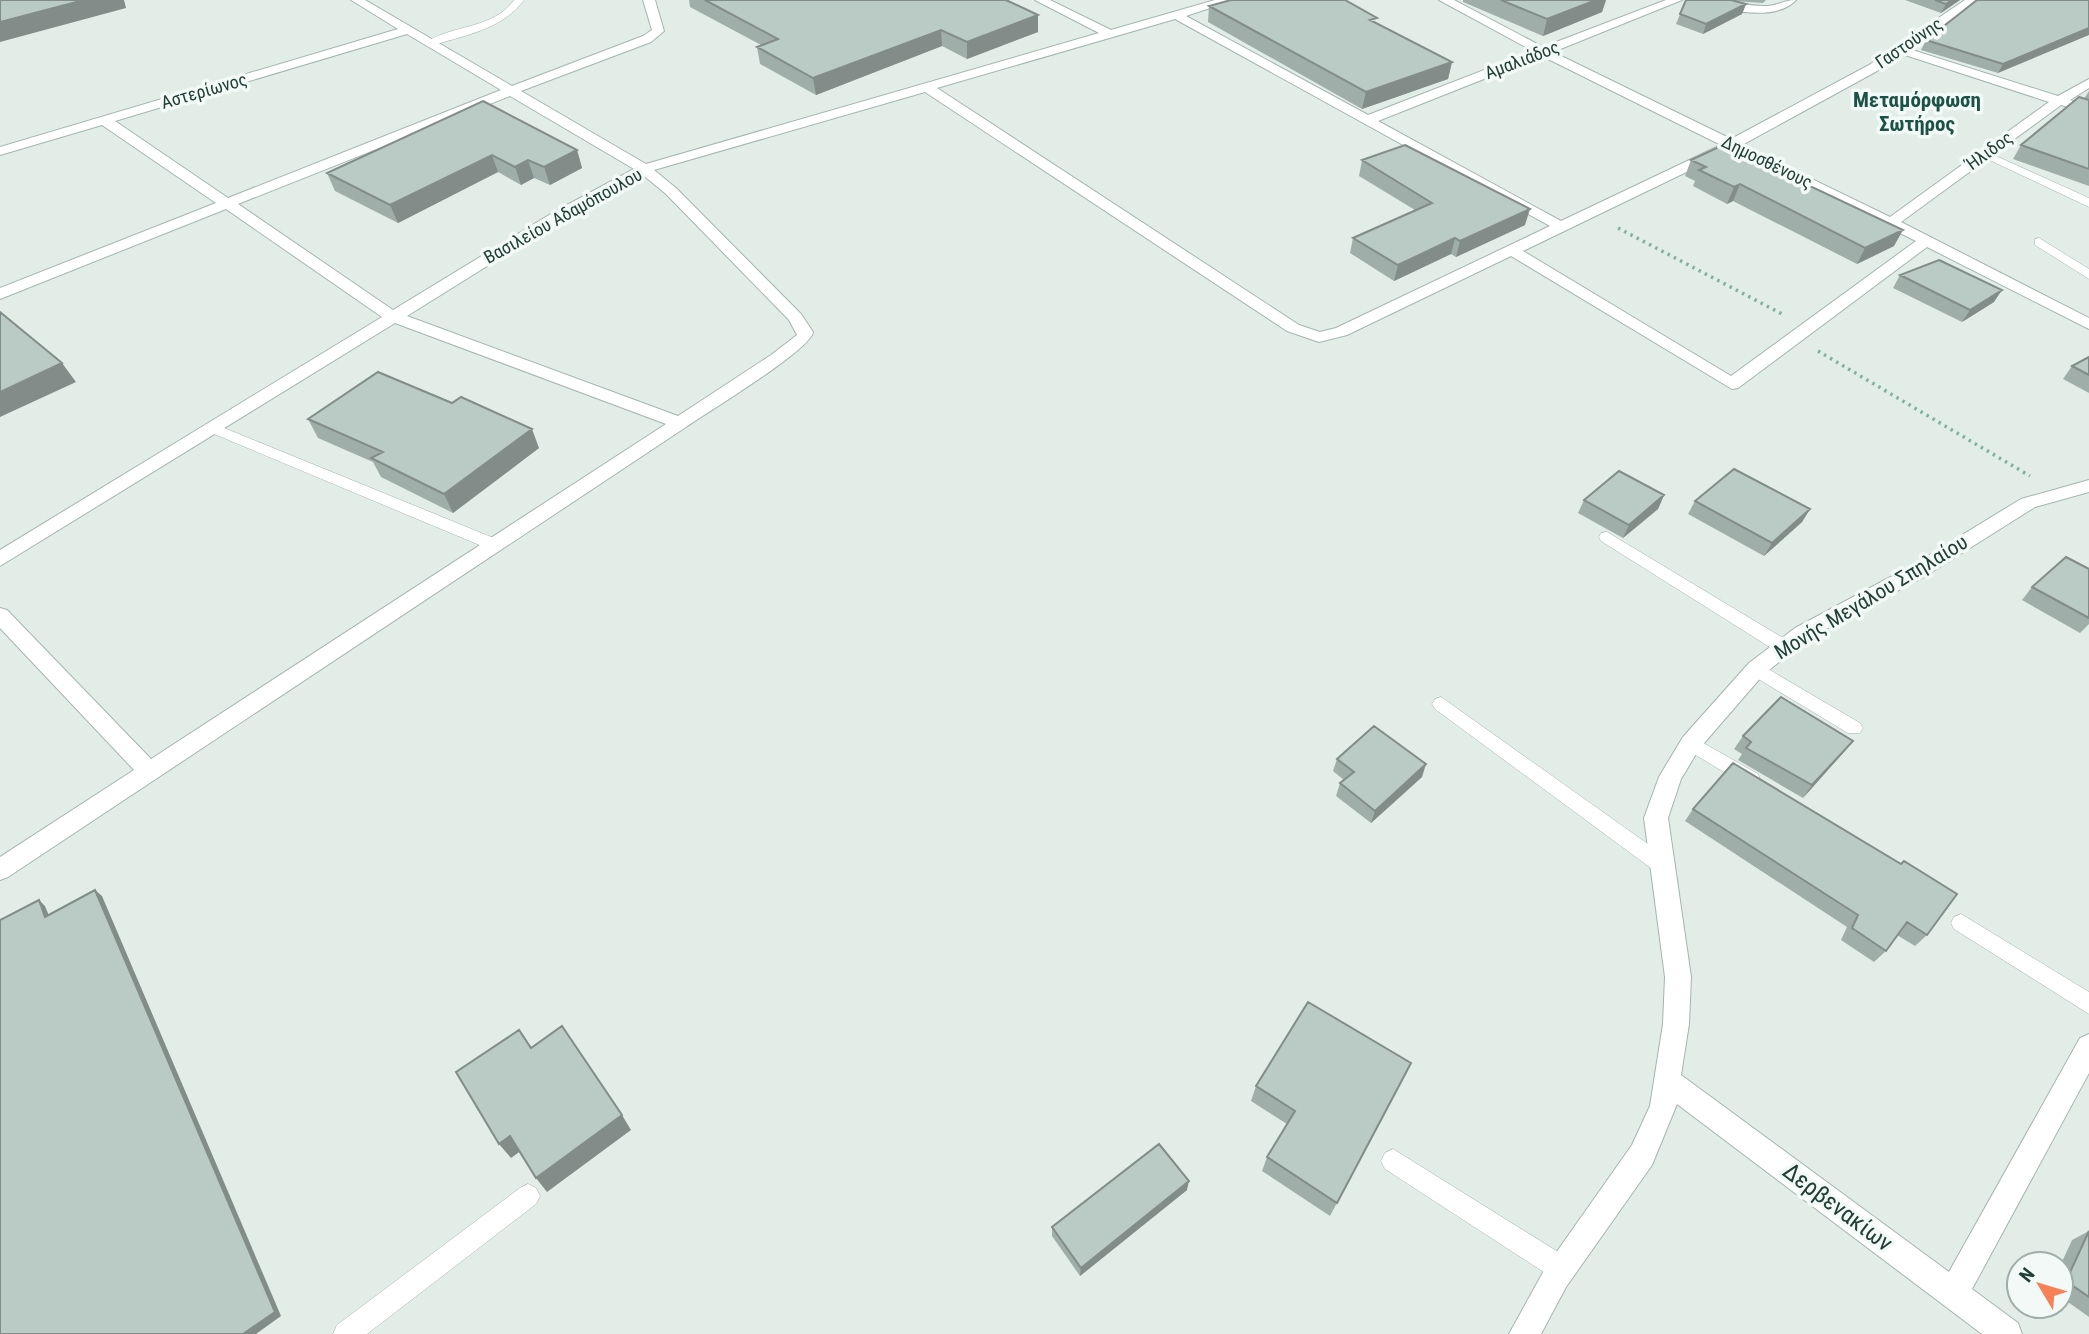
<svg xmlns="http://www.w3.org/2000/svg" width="2089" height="1334" font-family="'Roboto Condensed',sans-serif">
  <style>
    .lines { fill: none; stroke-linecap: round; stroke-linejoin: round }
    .lane-casing { stroke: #a4b5af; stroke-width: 1 }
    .street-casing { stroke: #a4b5af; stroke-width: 2 }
    .path { stroke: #81b1a3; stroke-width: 3.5; stroke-dasharray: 2.5 4.5; stroke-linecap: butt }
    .lane { fill: #fff; fill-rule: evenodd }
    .street { fill: #fff; fill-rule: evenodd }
    .wall { fill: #a0aea9 }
    .shaded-wall { fill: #828d89 }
    .building { fill: #bacac4; stroke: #828d89; stroke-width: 2 }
    .labels { text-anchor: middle; stroke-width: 7; stroke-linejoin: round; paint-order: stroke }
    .far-street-label { font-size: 18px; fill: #213e37; stroke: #f2f9f6 }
    .far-quarter-label { font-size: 21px; font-weight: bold; fill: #1c5145; stroke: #f2f9f6 }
    .street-label { font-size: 21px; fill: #213e37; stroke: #f2f9f6 }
    .near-street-label { font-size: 24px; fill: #213e37; stroke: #f2f9f6 }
  </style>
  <rect width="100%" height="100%" fill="#e2ede8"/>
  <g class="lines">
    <g class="lane-casing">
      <path id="lane" d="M514 0H524C503 29 466 35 434 45L425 43C452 24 493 30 514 0Z
        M1985 151 2089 198V207L1981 156 1979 154Z
        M2039 238 2089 269V279L2035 245V239Z
        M212 423 501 541 503 545 501 549H489L207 431 205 428Z
        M1607 532 1788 641 1791 646 1788 651H1776L1601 541 1599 537 1601 533Z
        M1756 662 1860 723 1863 728 1860 733H1848L1750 674 1747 669 1750 664Z
        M1441 697 1669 859 1672 865 1669 871 1662 873 1655 871 1435 709 1432 704 1435 699Z
        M1691 736 1758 774 1760 779 1758 784 1751 787 1744 784 1684 748 1682 743 1684 738Z
        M1961 914 2089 992V1014L1954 929 1951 923 1954 917Z
        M1393 1149 1571 1260 1574 1269 1571 1278 1562 1281 1553 1278 1385 1169 1381 1161 1385 1153Z
        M528 1184 536 1188 540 1196 536 1204 367 1334H333L337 1325 520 1188Z"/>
    </g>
    <g class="street-casing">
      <path id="street" d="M351 0H365L512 86 643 36 652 30 643 0H655L664 31 651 42 521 91 646 164 1099 33 1035 0H1050L1111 30 1215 0H1234L1186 16 1368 115 1533 51 1439 0H1454L1543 47 1666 0H1682L1553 52 1731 139 1869 65 1965 0H1979L1909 49 2058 96 2089 79V88L2070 100 2089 106V114L2061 105 1901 222 2089 318V329L1927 247 1738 388 1732 389 1511 256 1347 335 1319 342 1287 331 925 92 654 170 676 188 801 314 813 332C812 349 706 413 686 427L8 877 0 880V857L134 770 0 628V608L7 610 151 759 666 424 395 323 0 566V550L382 317 226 209 0 299V288L216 203 102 125 0 155V147L398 29ZM1175 19 1550 226 1336 328 1320 332 1299 325 937 88ZM407 34 501 90 228 198 115 121ZM1902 54 2049 102 1890 217 1742 145 1877 71ZM1542 56 1721 145 1561 221 1378 121ZM510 96 634 169 554 212 393 310 238 204ZM1732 150 1916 241 1731 376 1523 251ZM643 175 666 194 789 320 797 335 771 355 678 416 407 316 564 218Z
        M1710 0C1730 0 1749 7 1768 6 1779 5 1785 0 1796 0 1778 20 1730 14 1710 0Z
        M2089 480V492L2035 507 1927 575 1809 638 1763 675 1699 749 1681 779 1668 818 1691 977 1689 1024 1681 1075 1949 1272 2080 1038 2089 1034V1073L1972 1289 2018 1323 2022 1334H1982L1677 1104 1652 1165 1566 1287 1541 1334H1509L1546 1267 1632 1145 1650 1106 1663 1024 1665 977 1644 818 1659 777 1683 737 1749 663 1795 628 1913 565 2021 499Z"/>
    </g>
    <path class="path" d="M1618 228 1784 315
      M1818 351 2030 476"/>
    <use href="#lane" class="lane"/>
    <use href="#street" class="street"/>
  </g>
  <path class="wall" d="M689 0H1006L1038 15V32L967 59 942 46 816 95 760 64 757 47 761 45 690 7Z
    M1463 0H1606L1602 12 1543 36 1463 2Z
    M1686 0H1766L1763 3 1733 1 1746 4 1742 14 1703 34 1676 24Z
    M1905 0H1960L1941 13Z
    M2089 0 1998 73 1921 50 1926 40Z
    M1209 6 1376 23 1452 62 1448 79 1362 109 1208 22Z
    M2089 91V186L2013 159 2021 145 2084 99Z
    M483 101 577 150 582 168 550 185 534 178 521 185 498 172 398 223 335 191 327 173Z
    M1362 160 1525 225 1456 257 1451 254 1394 281 1350 253 1353 238 1415 210 1359 176Z
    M1691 160 1894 246 1857 264 1733 201 1727 204 1693 186 1695 181 1685 176Z
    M1900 275 1994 302 1962 322 1893 288Z
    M2089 357V393L2063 379 2072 366Z
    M308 419 539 448 453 513 381 477 373 462 318 438Z
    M1664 495 1658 509 1623 538 1578 513 1584 500Z
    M1695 501 1810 509 1802 522 1764 556 1688 514Z
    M2089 569V624L2080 633 2022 600 2032 587Z
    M1743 736 1843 753 1803 798 1738 760 1742 754 1734 749Z
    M1337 759 1422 777 1371 823 1336 796 1340 783 1344 780 1333 771Z
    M1733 763 1927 935 1915 946 1897 935 1886 951 1874 962 1841 940 1847 927 1685 821 1693 809Z
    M1411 1063 1330 1216 1262 1171 1267 1157 1287 1124 1251 1101 1256 1086Z
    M1187 1190 1080 1276 1052 1236V1227Z
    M2089 1231V1317L2061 1297V1264L2072 1240Z"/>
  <path class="shaded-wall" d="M84 0H124L126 8 0 42V22Z
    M1596 0H1606L1602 12 1543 36 1547 19Z
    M1952 0H1960L1941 13 1946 4Z
    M1746 4 1742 14 1703 34 1706 24Z
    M1038 15V32L967 59V42Z
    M2089 28V35L1998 73 2003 64Z
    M941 30 942 46 816 95 813 78Z
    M1452 62 1448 79 1362 109 1366 92Z
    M577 150 582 168 550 185 544 167Z
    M492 155 498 172 398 223 390 205Z
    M528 160 534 178 521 185 515 167Z
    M1740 184 1733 201 1727 204 1734 187Z
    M1530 209 1525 225 1456 257 1460 241Z
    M1903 230 1894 246 1857 264 1865 248Z
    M1455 238 1451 254 1394 281 1398 265Z
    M2002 290 1994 302 1962 322 1970 310Z
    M62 363 76 382 0 417V392Z
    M532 429 539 448 453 513 444 494Z
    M1664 495 1658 509 1623 538 1629 525Z
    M1810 509 1802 522 1764 556 1772 543Z
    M1853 741 1843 753 1803 798 1812 785Z
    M1426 764 1422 777 1371 823 1375 811Z
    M95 890 102 896 281 1316 256 1334H243Z
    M39 900 45 906 52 923 45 917Z
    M622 1115 631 1130 547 1192 536 1178Z
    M510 1136 522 1150 511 1158 499 1144Z
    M1189 1181 1187 1190 1080 1276 1081 1268Z"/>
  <path class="building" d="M0 0H84L0 22Z
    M705 0H1006L1038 15 967 42 941 30 813 78 757 47 778 39Z
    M1231 0H1345L1377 18 1370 20 1452 62 1366 92 1209 6Z
    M1501 0H1596L1547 19Z
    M1686 0H1731L1746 4 1706 24 1680 14Z
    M1935 0H1952L1946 4Z
    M1977 0H2089V28L2003 64 1926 40Z
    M2079 97 2089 100V169L2021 145Z
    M483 101 577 150 544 167 528 160 515 167 492 155 390 205 327 173Z
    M1405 145 1530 209 1460 241 1455 238 1398 265 1353 238 1432 203 1362 160Z
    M1723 145 1903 230 1865 248 1740 184 1734 187 1699 170 1706 167 1691 160Z
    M1939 260 2002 290 1970 310 1900 275Z
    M0 312 62 363 0 392Z
    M2089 357V375L2072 366Z
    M378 372 452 403 461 397 532 429 444 494 371 458 383 452 308 419Z
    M1734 469 1810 509 1772 543 1695 501Z
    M1619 471 1664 495 1629 525 1584 500Z
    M2066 557 2089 569V618L2032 587Z
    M1781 697 1853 741 1812 785 1746 748 1751 742 1743 736Z
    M1374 726 1426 764 1375 811 1340 783 1354 772 1337 759Z
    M1733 763 1901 864 1904 861 1957 894 1927 935 1907 922 1886 951 1852 928 1858 915 1693 809Z
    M95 890 275 1312 243 1334H0V920L39 900 45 917Z
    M1308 1002 1411 1063 1337 1203 1267 1157 1295 1111 1256 1086Z
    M562 1026 622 1115 536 1178 510 1136 499 1144 456 1072 519 1030 531 1048Z
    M1159 1144 1189 1181 1081 1268 1052 1227Z
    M2089 1231V1297L2066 1281Z"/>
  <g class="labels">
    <g class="far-street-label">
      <text transform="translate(1909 43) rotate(-34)" y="6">Γαστούνης</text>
      <text transform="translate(1522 60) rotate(-21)" y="6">Αμαλιάδος</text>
      <text transform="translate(204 91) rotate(-16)" y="6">Αστερίωνος</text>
      <text transform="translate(1989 151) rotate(-36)" y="6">Ήλιδος</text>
      <text transform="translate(1767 162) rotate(26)" y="6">Δημοσθένους</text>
      <text transform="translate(563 216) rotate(-29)" y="6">Βασιλείου Αδαμόπουλου</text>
    </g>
    <g class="far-quarter-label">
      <text x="1917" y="107">Μεταμόρφωση<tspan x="1917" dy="24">Σωτήρος</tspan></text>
    </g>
    <g class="street-label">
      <text transform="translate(1871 597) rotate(-31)" y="7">Μονής Μεγάλου Σπηλαίου</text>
    </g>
    <g class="near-street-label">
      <text transform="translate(1838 1207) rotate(37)" y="8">Δερβενακίων</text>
    </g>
  </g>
  <g transform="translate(2040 1285) rotate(308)"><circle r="33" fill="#f2f9f6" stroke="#9eaeaa" stroke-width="2"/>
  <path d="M0-5L12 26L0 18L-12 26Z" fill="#f68156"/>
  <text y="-10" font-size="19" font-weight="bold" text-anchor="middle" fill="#213e37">N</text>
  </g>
</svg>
